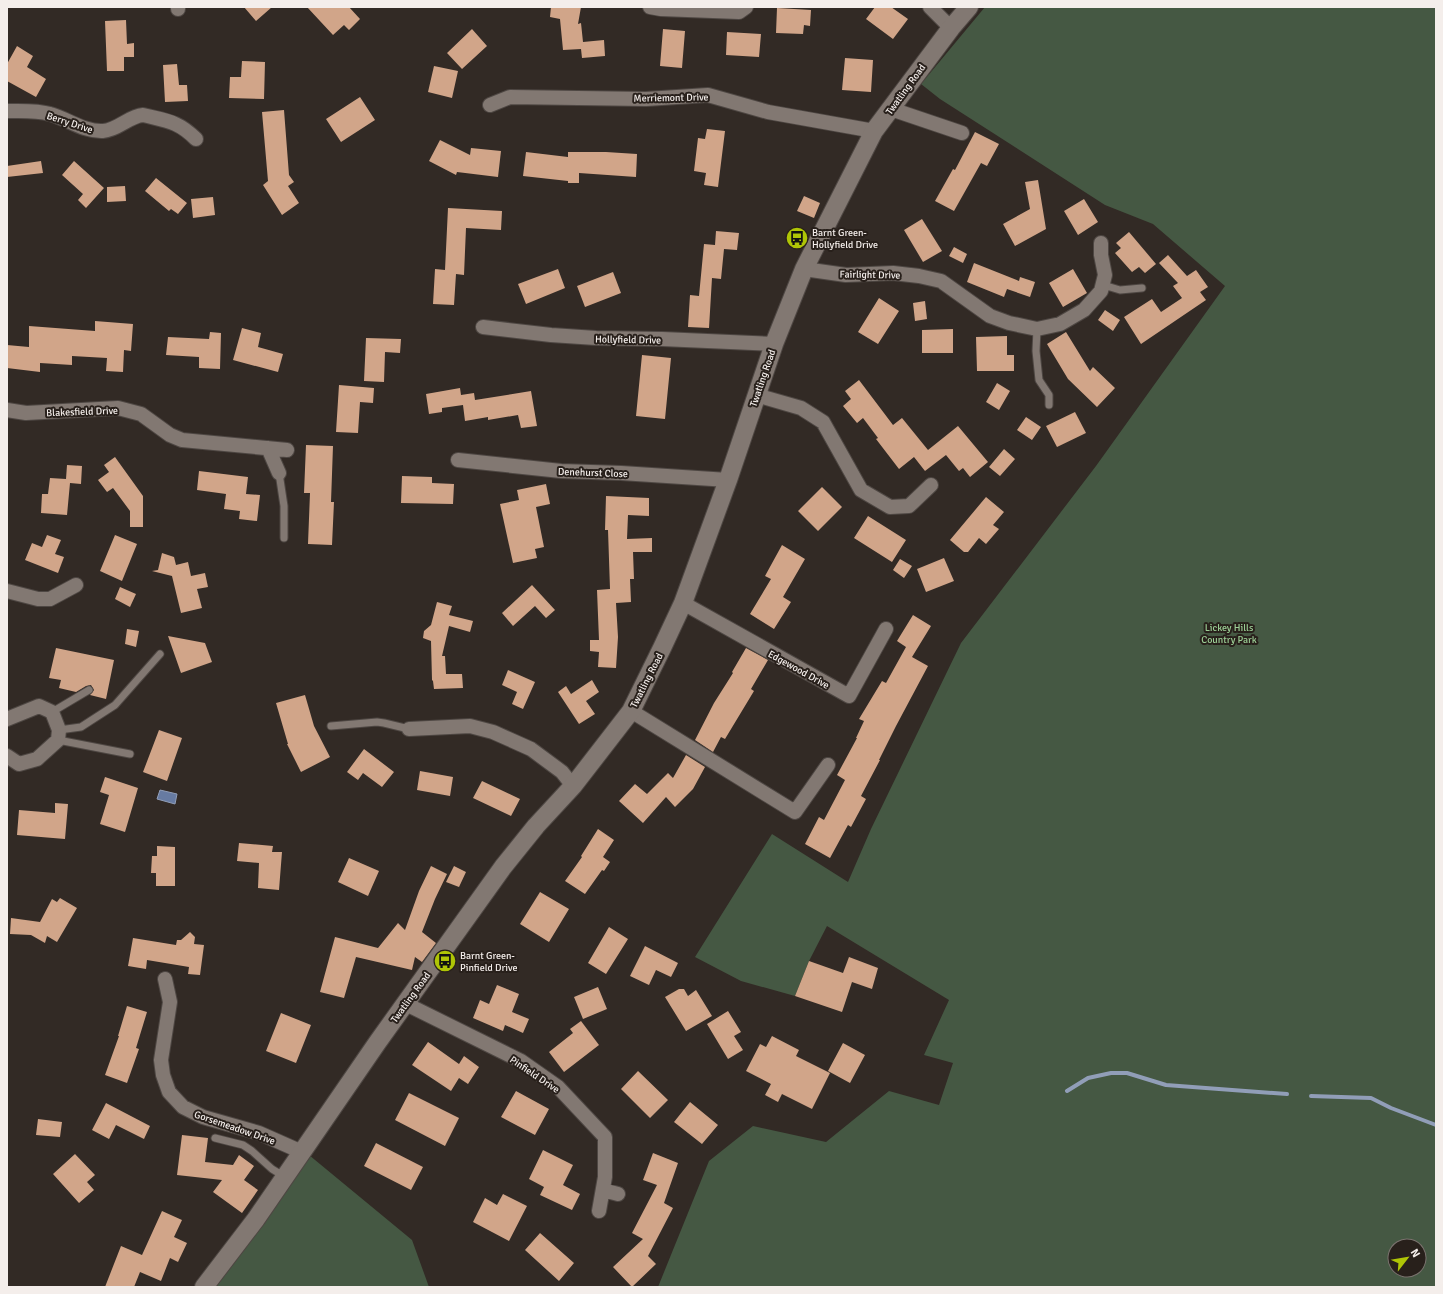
<svg xmlns="http://www.w3.org/2000/svg" width="1443" height="1294" font-family="Signika,sans-serif">
  <style>
    .green { fill: #455843; fill-rule: evenodd }
    .water { fill: #677ba2; stroke: #919eb8 }
    .lines { fill: none; stroke-linecap: round; stroke-linejoin: round }
    .stream { stroke: #919eb8; stroke-width: 4 }
    .building { fill: #d1a589 }
    .service-casing { stroke: #4e4743; stroke-width: 9 }
    .minor-casing { stroke: #4e4743; stroke-width: 16 }
    .tertiary-casing { stroke: #4e4743; stroke-width: 20 }
    .service { stroke: #827872; stroke-width: 7 }
    .minor { stroke: #827872; stroke-width: 14 }
    .tertiary { stroke: #827872; stroke-width: 18 }
    .labels { text-anchor: middle; stroke-width: 4; stroke-linejoin: round; paint-order: stroke }
    .street-label { font-size: 10px; fill: #f4eeeb; stroke: #28201b }
    .poi-label { font-size: 10px; fill: #f4eeeb; stroke: #28201b; text-anchor: start }
    .park-label { font-size: 10px; fill: #9ccf96; stroke: #28201b }
  </style>
  <rect width="100%" height="100%" fill="#322a25"/>
  <path class="green" d="M985 7H1436V1287H658L709 1161 753 1126 826 1142 889 1091 939 1105 953 1063 924 1055 949 1000 827 926 809 961 795 996 741 981 695 957 772 834 848 882 871 829 961 643 1096 466 1225 286 1153 224 1105 205 940 99 921 84ZM1395 1246H1419V1270H1395Z
    M309 1155 412 1240 429 1287H216L244 1250Z"/>
  <path class="water" d="M160 790 177 794 175 804 157 799Z"/>
  <g class="lines">
    <path class="stream" d="M1067 1091 1088 1078 1111 1073H1127L1166 1085 1287 1094
      M1311 1096 1371 1098 1391 1108 1436 1125"/>
  </g>
  <path class="building" d="M244 7H272L256 21Z
    M307 7H349L360 19 349 30 344 25 333 35Z
    M551 7H581L578 24 581 23 583 42 604 40 605 56 582 58 581 49 563 50 560 19 550 17Z
    M875 7H891L908 19 893 39 866 19Z
    M777 8 811 10 810 26 804 25 803 34 776 33Z
    M126 20 127 44 134 43V57H124V71H107L105 21Z
    M472 29 487 46 462 69 447 53Z
    M663 29 685 31 682 68 660 66Z
    M727 32 761 34 759 57 726 55Z
    M17 46 33 56 27 67 46 79 36 97 7 81V64Z
    M845 58 873 60 871 92 842 90Z
    M242 61 265 62 264 99 229 98 230 77H241Z
    M177 64 179 85H187L188 101 165 102 163 65Z
    M434 66 458 71 452 98 428 92Z
    M360 97 375 120 341 142 326 119Z
    M284 110 289 175 294 182 288 186 299 203 282 215 263 185 268 181 262 112Z
    M707 129 725 131 718 187 704 185 706 173 694 171 698 138 705 139Z
    M975 132 999 144 987 166 981 163 954 211 935 201 953 169 955 170Z
    M440 140 470 155 471 148 501 151 498 177 457 172 456 175 429 161Z
    M526 152 568 157V152H606L637 154 636 177 579 173V183H568V181L523 176Z
    M41 161 43 173 7 177V166Z
    M74 161 104 188 86 208 78 200 83 194 62 175Z
    M156 178 187 203 178 214 171 209 169 211 145 191Z
    M1038 180 1046 229 1015 246 1003 224 1030 209 1025 182Z
    M125 186 126 201 107 202V187Z
    M804 196 820 203 814 218 797 211Z
    M213 197 215 215 193 218 191 199Z
    M1084 199 1098 222 1078 235 1064 211Z
    M448 208 502 211 501 230 466 228 464 275 456 274 454 305 433 304 435 269 445 270Z
    M922 219 942 251 923 262 904 230Z
    M716 231 739 233 737 250 724 249 721 279 712 278 709 328 688 327 690 295 699 296 704 244 715 245Z
    M1129 232 1156 264 1145 273 1139 267 1132 272 1115 253 1121 248 1116 243Z
    M954 247 967 254 963 263 949 256Z
    M1168 255 1187 276 1196 270 1208 287 1200 292 1206 300 1141 344 1124 317 1152 299 1161 312 1182 298 1173 286 1178 283 1159 263Z
    M974 263 1019 281 1020 277 1035 282 1030 297 1007 289 1004 297 967 282Z
    M558 269 565 288 526 304 518 284Z
    M1073 269 1087 293 1063 307 1049 283Z
    M613 272 621 293 585 307 577 286Z
    M879 298 899 311 878 344 858 332Z
    M925 301 927 319 915 321 913 303Z
    M1105 310 1120 320 1113 331 1098 320Z
    M95 321 133 324 131 351 124 350 123 372 106 371 107 358 72 356V365L40 363V372L7 368V345L29 347V326L95 331Z
    M242 328 261 333 258 347 283 354 278 372 233 360Z
    M953 329V353H922V330Z
    M210 332 221 333 220 369 199 368V357L166 355 168 337 209 339Z
    M1066 332 1090 371 1093 367 1115 388 1097 407 1068 379 1047 344Z
    M1007 336V355H1014V371H977L976 337Z
    M366 338 401 339 400 353 385 352 384 382 364 381Z
    M642 355 671 358 665 419 636 416Z
    M859 380 893 425 902 418 928 450 958 426 988 462 970 477 963 468 959 471 946 455 925 471 914 457 899 469 876 439 878 438 863 418 857 423 843 406 851 399 845 391Z
    M997 383 1010 391 999 410 986 402Z
    M339 385 374 388 373 403 360 402 358 433 336 432Z
    M460 388 461 395 474 393 475 400 531 391 537 426 521 428 518 415 488 420V417L465 421 463 405 442 408V412L429 414 426 394Z
    M1075 412 1086 433 1057 447 1046 426Z
    M1026 417 1041 427 1032 440 1017 430Z
    M306 445 333 446 331 502H334L332 545 308 544 310 493H304Z
    M1004 449 1015 459 1000 476 989 467Z
    M115 457 143 496V527H130V511L113 488 107 492 98 480 109 472 104 465Z
    M67 465 82 466 81 484 70 483 67 515 41 513 42 494H48L50 478 66 479Z
    M199 471 248 477 246 494 260 495 257 521 239 519 240 511 224 509 226 494 197 490Z
    M402 476 432 477V483L454 484 453 504 401 503Z
    M546 484 550 504 536 507 544 547 535 549 537 558 513 563 500 504 519 500 517 490Z
    M822 487 842 507 818 531 798 511Z
    M606 496 649 498V516L628 515 627 539 652 538V552H633L634 579H630L631 602 616 603 618 637 616 668 598 667 599 652 590 651V640H599L597 590 610 589 608 530H605Z
    M986 497 1004 512 993 525 999 529 986 544 979 538 968 552H964L950 540Z
    M868 516 906 540 892 562 854 538Z
    M47 535 61 540 55 554 64 557 58 573 25 560 32 543 42 547Z
    M115 535 137 544 122 581 100 571Z
    M782 545 805 559 783 597 791 602 774 629 750 614 771 579 765 576Z
    M162 553 174 557 176 565 188 562 191 576 205 573 208 587 197 589 202 608 181 613 172 576 152 571 158 570Z
    M944 558 954 581 926 592 917 569Z
    M900 559 912 566 904 578 893 570Z
    M532 585 555 610 546 618 535 606 513 626 502 613Z
    M120 587 136 594 130 607 115 599Z
    M437 602 452 606 449 615 473 621 470 632 449 626 442 656H445L446 674H462L463 688 434 689 433 681 432 680 431 641 423 638 424 631 431 625Z
    M913 615 931 626 912 657 928 666 896 726 879 760H880L861 796 866 799 851 827 848 825 830 858 805 844 819 817 824 820 845 780 837 775 857 738H856L864 721 859 719 882 681 886 683 906 647 897 641Z
    M127 629 139 631 136 647 125 644Z
    M168 636 205 643 212 662 181 673Z
    M56 648 114 660 106 699 90 695 94 690 91 685 86 686 76 692 59 688 61 680 49 678Z
    M746 648 768 660 751 689 754 691 725 739 721 737 713 752 695 740 714 703 733 673 732 672Z
    M508 670 535 682 523 709 512 704 517 692 502 685Z
    M592 680 599 692 586 701 595 714 579 724 558 692 566 686 571 694Z
    M305 695 314 726 330 757 301 772 287 744H288L276 703Z
    M159 730 182 738 167 781 143 772Z
    M364 749 394 772 382 787 363 773 358 780 347 772Z
    M686 755 705 767 693 789 675 807 666 797 643 823 619 801 635 784 647 794 668 773 673 778Z
    M420 771 453 777 450 796 417 790Z
    M105 777 138 788 125 832 100 824 109 795 100 792Z
    M482 781 520 799 511 816 473 798Z
    M55 803 68 804 65 839 17 835 19 810 55 813Z
    M598 829 614 840 603 857 610 862 604 871 602 870 585 894 565 881 582 857 581 856Z
    M239 843 273 846 272 852H282L279 890 258 888 259 863 237 861Z
    M157 846 175 847V886H156V873H151L152 856H157Z
    M349 858 379 871 368 896 338 882Z
    M431 866 447 874 435 899 422 932 436 943 422 962 415 957 412 970 356 957 344 998 320 992 335 937 378 948 398 923 405 930 419 891Z
    M454 866 466 872 459 887 446 882Z
    M540 892 569 909 549 942 520 924Z
    M60 898 77 908 57 942 47 936 45 943 31 935 10 934 11 918 40 922 52 899 57 902Z
    M609 927 628 939 606 974 588 963Z
    M190 932 195 937 194 944 204 945 200 975 188 974 189 967 147 960 146 969 128 966 133 938 176 945 177 940H181Z
    M645 946 678 963 671 977 656 970 649 985 630 976Z
    M849 957 878 968 872 989 852 982 842 1012 795 996 809 961 843 973Z
    M497 985 519 994 512 1012 529 1019 523 1033 505 1025 503 1031 473 1018 480 1000 489 1004Z
    M598 987 607 1009 583 1019 574 997Z
    M679 989H684L688 996 696 990 712 1016 686 1031 665 997Z
    M127 1006 147 1012 136 1048 139 1049 127 1083 105 1075 119 1036H118Z
    M728 1011 741 1032 734 1036 743 1050 728 1059 707 1024Z
    M281 1013 311 1025 296 1063 266 1051Z
    M581 1021 599 1045 564 1072 549 1052 573 1033 570 1029Z
    M772 1036 799 1050 796 1056 830 1073 812 1109 782 1094 778 1102 765 1095 771 1084 746 1071 760 1044 766 1047Z
    M428 1042 459 1064 464 1056 479 1067 468 1084 459 1078 451 1091 412 1065Z
    M843 1043 865 1055 850 1083 828 1071Z
    M638 1071 668 1100 650 1118 621 1089Z
    M516 1091 549 1109 535 1135 501 1117Z
    M409 1093 459 1118 445 1146 395 1120Z
    M690 1102 718 1125 702 1144 674 1122Z
    M106 1103 150 1126 144 1139 116 1125 109 1139 92 1130Z
    M38 1119 62 1122 60 1137 36 1135Z
    M182 1135 208 1138 205 1162 233 1165 239 1155 254 1166 244 1180 258 1190 242 1213 213 1192 222 1180 177 1175Z
    M376 1143 423 1167 411 1190 364 1166Z
    M543 1150 573 1165 563 1185 580 1194 572 1210 540 1195 544 1187 529 1179Z
    M653 1153 678 1163 664 1203 673 1208 648 1256 656 1264 632 1287 613 1267 643 1239 632 1233 657 1185 643 1180Z
    M75 1154 95 1175 87 1182 94 1190 79 1203 53 1174Z
    M503 1194 527 1206 509 1241 473 1222 485 1198 497 1205Z
    M162 1211 182 1220 174 1237 187 1243 178 1262 170 1258 161 1281 140 1272 134 1287H105L121 1246 142 1255Z
    M540 1233 574 1263 559 1281 525 1250Z"/>
  <g class="lines">
    <g class="service-casing">
      <path id="service" d="M1102 286 1110 287 1120 290 1142 288
        M1037 329 1036 351 1039 380 1049 395V405
        M279 473 284 506V538
        M52 712 89 690
        M331 726 377 722 384 723 409 729
        M59 730 81 727 115 705 160 654
        M58 740 130 754
        M215 1138 243 1145 252 1151 272 1169 285 1177"/>
    </g>
    <g class="minor-casing">
      <path id="minor" d="M178 7V9
        M650 7 661 9 739 12 746 7
        M930 7 951 28
        M490 105 510 97 646 99 708 95 768 112 874 131
        M891 109 962 133
        M7 111C21 111 37 110 50 114 68 119 84 132 103 131 118 130 129 116 143 115 167 121 178 121 196 139
        M804 269 846 275 893 273 919 276 941 281 990 316 1009 323 1037 329 1060 324 1084 310 1101 291 1105 275 1101 255V243
        M483 327 551 335 596 338 662 339 774 344
        M756 395 801 408 823 422 861 490 890 507 909 506 931 485
        M7 410 26 413 118 408 141 414 170 435 182 440 287 450
        M268 448 279 473
        M458 460 561 471 621 473 728 480
        M7 591 38 599H50L76 585
        M683 603 849 696 886 629
        M631 711 795 812 828 765
        M7 719 39 706 52 712 59 730 58 740 37 759 19 764 7 756
        M409 729 470 726 493 732 531 749 562 772 573 786
        M165 979 170 1002 161 1060 163 1075 169 1092 183 1107 203 1117 259 1133 302 1152
        M406 1004 521 1061 558 1087 605 1137V1177L599 1211
        M603 1190 618 1194"/>
    </g>
    <g class="tertiary-casing">
      <path id="tertiary" d="M204 1287 256 1219 377 1043 503 867 536 826 573 786 631 711 662 648 683 603 728 480 774 344 804 269 874 131 951 28 969 7"/>
    </g>
    <use href="#service" class="service"/>
    <use href="#minor" class="minor"/>
    <use href="#tertiary" class="tertiary"/>
  </g>
  <defs>
    <g id="bus-disc" transform="scale(1.15)"><circle r="9.5" fill="#afc506" stroke="#28201b"/><path d="M-5-6H5V4H4V6H2V4H-2V6H-4V4H-5ZM-3.5-4V0h7V-4ZM-3.5 1.2v1.5H-2V1.2ZM2 1.2v1.5H3.5V1.2Z" fill="#111"/></g>
  </defs>
  <g fill-rule="evenodd">
    <use href="#bus-disc" x="797" y="238"/>
    <use href="#bus-disc" x="445" y="961"/>
  </g>
  <g class="labels">
    <g class="street-label">
      <text transform="translate(905 89) rotate(-54)" y="4">Twatling Road</text>
      <text transform="translate(671 97) rotate(-1)" y="4">Merriemont Drive</text>
      <text transform="translate(70 122) rotate(18)" y="4">Berry Drive</text>
      <text transform="translate(870 274) rotate(1)" y="4">Fairlight Drive</text>
      <text transform="translate(628 339) rotate(1)" y="4">Hollyfield Drive</text>
      <text transform="translate(762 378) rotate(-71)" y="4">Twatling Road</text>
      <text transform="translate(82 411) rotate(-2)" y="4">Blakesfield Drive</text>
      <text transform="translate(593 472) rotate(2)" y="4">Denehurst Close</text>
      <text transform="translate(799 669) rotate(29)" y="4">Edgewood Drive</text>
      <text transform="translate(646 680) rotate(-63)" y="4">Twatling Road</text>
      <text transform="translate(410 997) rotate(-54)" y="4">Twatling Road</text>
      <text transform="translate(535 1074) rotate(34)" y="4">Pinfield Drive</text>
      <text transform="translate(235 1127) rotate(19)" y="4">Gorsemeadow Drive</text>
    </g>
    <g class="poi-label">
      <text x="812" y="236">Barnt Green-<tspan x="812" dy="12">Hollyfield Drive</tspan></text>
      <text x="460" y="959">Barnt Green-<tspan x="460" dy="12">Pinfield Drive</tspan></text>
    </g>
    <g class="park-label">
      <text x="1229" y="631">Lickey Hills<tspan x="1229" dy="12">Country Park</tspan></text>
    </g>
  </g>
  <rect width="1443" height="1294" fill="none" stroke="#f4eeeb" stroke-width="16"/>
  <g transform="translate(1407 1258) rotate(59)"><circle r="19" fill="#28201b" stroke="#7a726e"/>
  <path d="M0-3L7 15L0 10L-7 15Z" fill="#afc506"/>
  <text y="-6" font-size="11" font-weight="bold" text-anchor="middle" fill="#f4eeeb">N</text>
  </g>
</svg>
